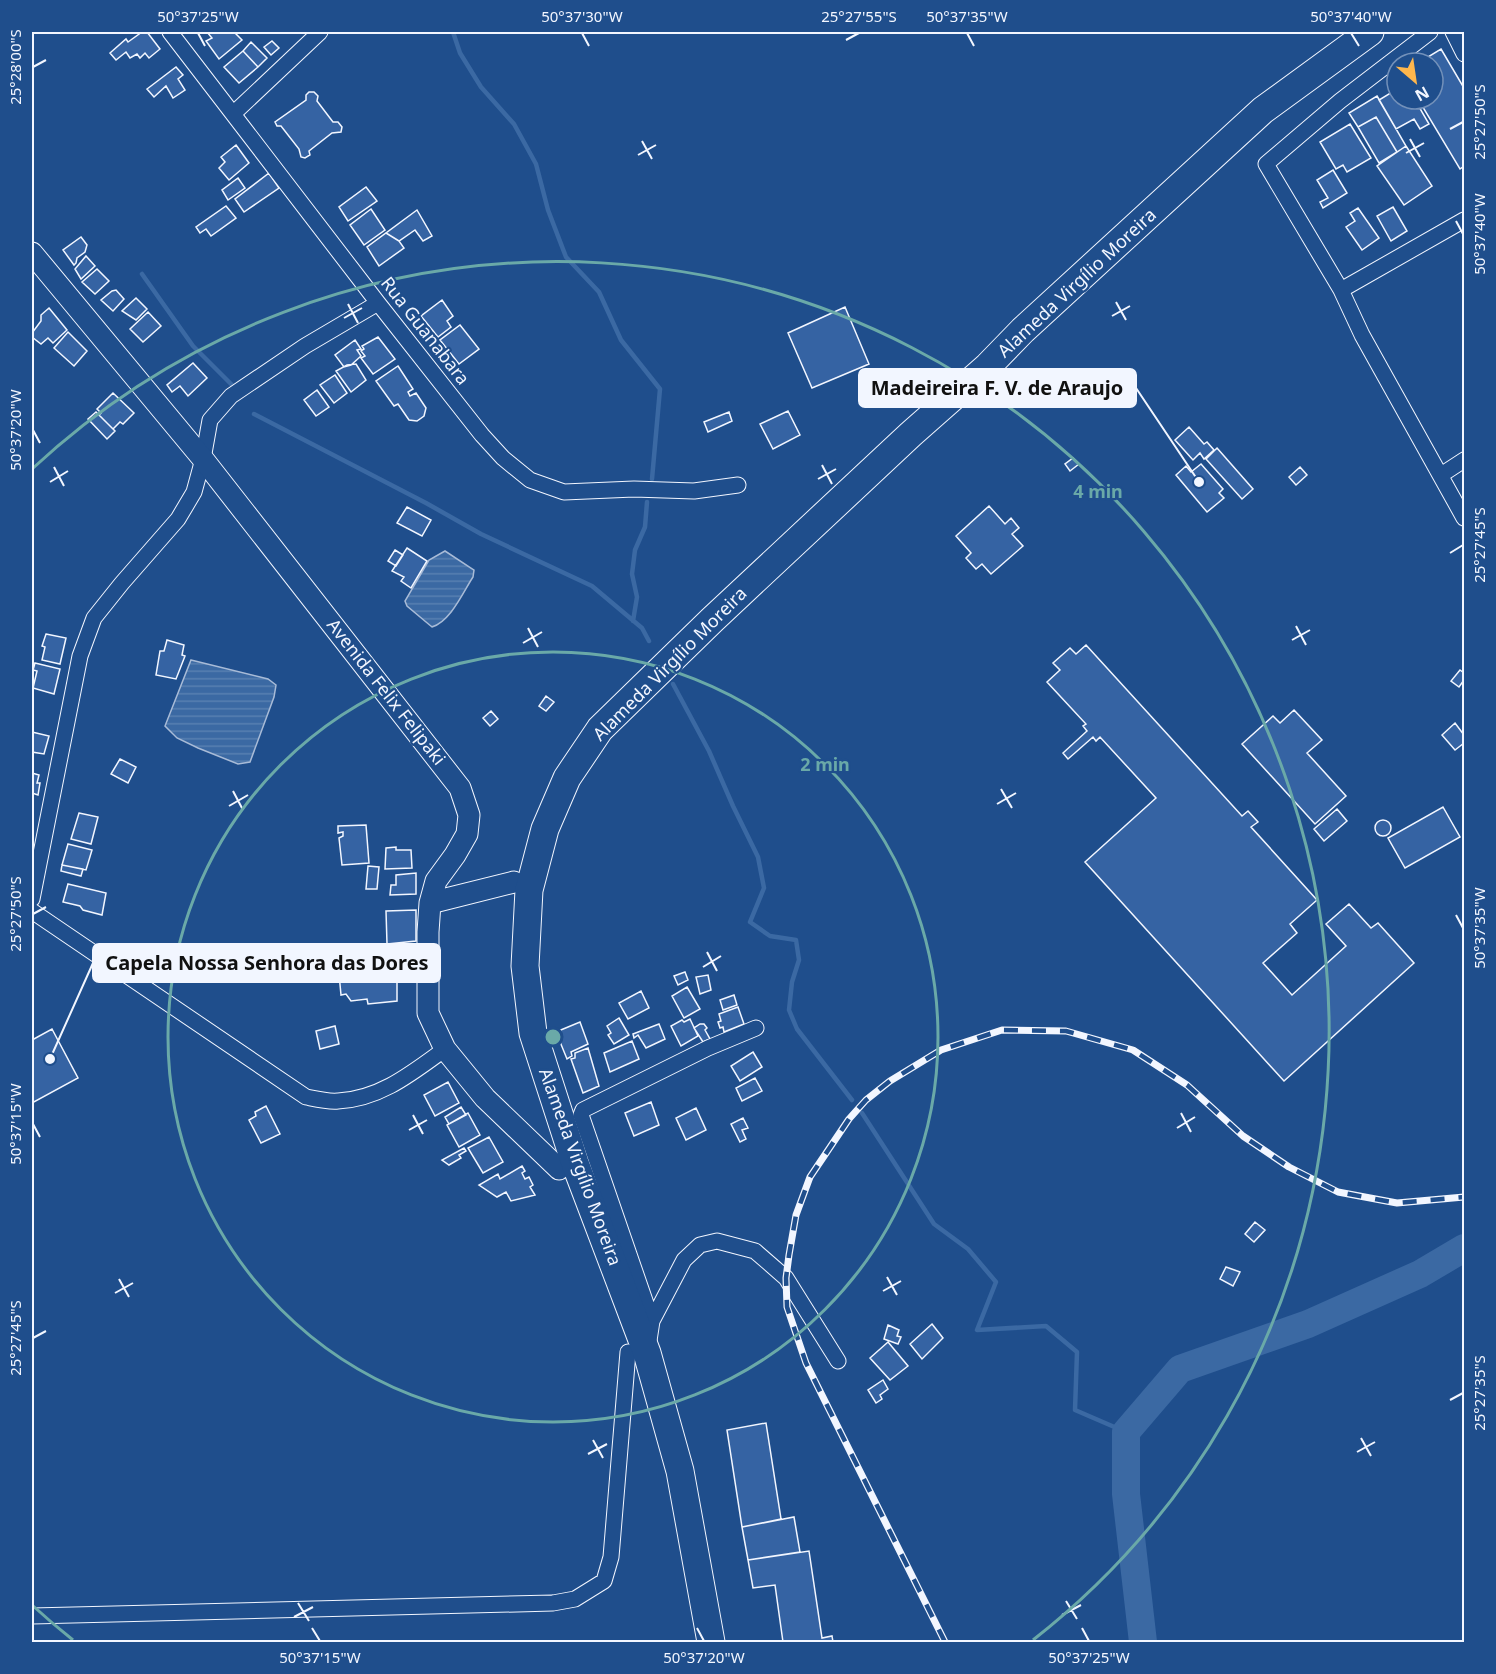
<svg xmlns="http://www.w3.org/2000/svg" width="1496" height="1674" font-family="'Noto Sans',sans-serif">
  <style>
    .water { fill: url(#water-rules); stroke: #a8bbd7; stroke-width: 1.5 }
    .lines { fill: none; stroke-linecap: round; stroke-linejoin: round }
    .stream { stroke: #3b69a3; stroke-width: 4.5 }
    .river { stroke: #3b69a3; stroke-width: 28 }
    .building { fill: #3563a3; stroke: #f2f6ff; stroke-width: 1.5 }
    .street-casing { stroke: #f2f6ff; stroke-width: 17 }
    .secondary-casing { stroke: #f2f6ff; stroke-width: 23 }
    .highway-casing { stroke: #f2f6ff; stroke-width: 29 }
    .street { stroke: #1f4e8c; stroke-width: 15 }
    .secondary { stroke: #1f4e8c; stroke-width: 21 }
    .highway { stroke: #1f4e8c; stroke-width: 27 }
    .rail-casing { stroke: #f2f6ff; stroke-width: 7 }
    .rail { stroke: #1f4e8c; stroke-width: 4.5; stroke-dasharray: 14; stroke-linecap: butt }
    .ticks { fill: none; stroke: #f2f6ff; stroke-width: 2 }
    .ring { fill: none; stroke: #6aa9a8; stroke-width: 3 }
    .labels { text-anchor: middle; stroke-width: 4.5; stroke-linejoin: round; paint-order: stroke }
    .street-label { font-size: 18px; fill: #f2f6ff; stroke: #1f4e8c }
    .centre { fill: #6aa9a8; stroke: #1f4e8c; stroke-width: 3 }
    .ring-label { font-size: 18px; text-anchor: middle; font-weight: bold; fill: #6aa9a8; stroke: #1f4e8c; stroke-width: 4.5; stroke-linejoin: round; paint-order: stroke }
    .leader { fill: none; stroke: #f2f6ff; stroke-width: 2 }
    .callout-dot { fill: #f2f6ff; stroke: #1f4e8c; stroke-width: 2 }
    .callout { fill: #f2f6ff; stroke: #f2f6ff; stroke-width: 2 }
    .callout-label { font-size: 20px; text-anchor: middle; font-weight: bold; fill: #111 }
    .neatline { fill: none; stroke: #f2f6ff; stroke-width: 2 }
    .ticks-label { font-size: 15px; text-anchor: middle; fill: #f2f6ff }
  </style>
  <defs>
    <pattern id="water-rules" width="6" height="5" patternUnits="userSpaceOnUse" patternTransform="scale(1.5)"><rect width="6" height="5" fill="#3b69a3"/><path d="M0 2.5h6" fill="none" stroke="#587fb1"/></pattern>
  </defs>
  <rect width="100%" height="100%" fill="#1f4e8c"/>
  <path class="water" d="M445 551 474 570 473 577C463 592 451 621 432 627L407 606 405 601 429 560Z
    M191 660 268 679 276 685 274 697 250 762 238 764 198 748 177 738 165 726Z"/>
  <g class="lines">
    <path class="stream" d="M453 32 460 53 481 87 514 124 536 164 548 210 566 257 599 292 621 340 660 389 652 479
      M142 274 193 346 232 385
      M254 414 426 503 481 534 592 586 642 628 649 641
      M633 621 637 597 632 574 635 550 645 527 647 502
      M673 684 709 751 733 806 758 857 764 888 750 922 770 936 796 940 799 960 792 982 789 1010 797 1029 852 1100
      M862 1113 934 1224 968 1249 996 1282 977 1330 1046 1326 1077 1352 1075 1410 1126 1432"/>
    <path class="river" d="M1143 1642 1126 1494V1432L1180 1369 1308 1324 1420 1274 1464 1248"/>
  </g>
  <path class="building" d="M142 32H147L160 49 149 58 145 53 140 58 137 54 130 58 126 52 116 60 110 53 126 39 128 42Z
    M207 32H234L242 40 219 59 206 41 212 38Z
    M272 41 279 48 271 55 264 47Z
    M251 42 267 58 258 67 243 51Z
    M1441 49 1464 88V166L1460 169 1418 99H1433V63H1418Z
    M243 51 258 67 239 83 224 67Z
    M176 67 183 75 178 79 185 90 173 98 166 86 154 97 147 89Z
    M1397 89V99H1408L1413 108 1418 105 1429 124 1420 129 1414 119 1396 129 1379 100Z
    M309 92H314L318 96 317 101 333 122H338L342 127 341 132 332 133 309 151 310 155 305 158 301 157 299 149 281 126H277L275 122 306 100V95Z
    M1377 96 1406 146 1397 152 1376 117 1358 127 1349 113Z
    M1376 117 1397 152 1379 163 1358 127Z
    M1350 124 1371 158 1347 172 1343 165 1336 169 1320 142Z
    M236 145 249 163 229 180 219 168 225 162 221 157Z
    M1406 146 1432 186 1404 205 1377 166Z
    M1333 170 1347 193 1323 208 1320 202 1328 198 1317 180Z
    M269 173 279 188 244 212 235 199Z
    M238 178 245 188 228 200 222 190Z
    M366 187 377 201 348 221 339 207Z
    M226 206 236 218 211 236 206 229 200 233 196 227Z
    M1393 207 1407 231 1391 241 1377 216Z
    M1358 208 1379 238 1362 250 1346 227 1355 221 1350 213Z
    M371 209 385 230 364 245 350 225Z
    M417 210 432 236 423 241 415 230 399 241 386 233Z
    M386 233 399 241 404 248 379 266 367 247Z
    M81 237 87 245 85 252 77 258 76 263 74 265 63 250Z
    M86 256 95 266 81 279 75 269Z
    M97 269 109 281 95 294 82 282Z
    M116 290 124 299 113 311 101 300 112 291Z
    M136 298 147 309 136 320 122 311Z
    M442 300 453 316 447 321 451 327 438 337 421 316Z
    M845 307 869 364 812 388 788 333Z
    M49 308 67 330 53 343 48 338 41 344 32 337V333L41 321V315Z
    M148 312 161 326 143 342 130 329Z
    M460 325 479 349 459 364 440 340Z
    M68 332 87 351 74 366 54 348Z
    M378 337 395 359 373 374 361 358 365 356 361 351 364 349 362 346Z
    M355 340 361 349 357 350 361 356 351 365 344 367 335 355Z
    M193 363 207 378 188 396 180 386 172 392 167 385Z
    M356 364 366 380 351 392 336 371 347 365Z
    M398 366 413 389 408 392 410 396 416 393 426 408 424 416 417 421 409 420 398 404 394 406 376 381Z
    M335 375 347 393 334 403 320 385Z
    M317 390 329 407 316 416 304 400Z
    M113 393 134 413 123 424 120 422 113 429 99 415 101 413 97 409Z
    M788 411 800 435 773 449 760 424Z
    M96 412 115 431 107 439 88 419Z
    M729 412 732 421 708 432 704 422Z
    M1189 427 1204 444 1207 442 1214 450 1204 459 1200 453 1193 460 1175 440Z
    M1217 448 1253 489 1242 499 1206 459Z
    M1073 458 1079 464 1070 471 1065 464Z
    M1201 464 1223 489 1219 493 1224 498 1207 512 1176 475 1186 466 1191 472Z
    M1300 467 1307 475 1296 485 1289 477Z
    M989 506 1005 524 1011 518 1019 528 1012 534 1023 546 991 574 982 564 976 569 966 558 971 553 956 536Z
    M407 507 431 520 422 536 397 523Z
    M407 548 427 561 411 588 401 581 404 577 392 571Z
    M395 550 403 555 396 566 388 561Z
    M46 634 66 638 60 664 42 660 45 647 42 646Z
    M167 640 184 645 182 655 185 656 176 679 156 675 160 651H164Z
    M1086 645 1242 816 1248 811 1258 822 1251 827 1317 900 1290 924 1297 933 1263 963 1292 995 1346 946 1326 924 1349 904 1371 928 1378 923 1414 963 1284 1081 1085 862 1156 798 1100 737 1096 741 1093 737 1068 759 1063 753 1087 731 1083 726 1086 724 1047 682 1060 670 1053 663 1070 648 1076 654Z
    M35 663 60 669 54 694 33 688 37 671 33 670Z
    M1460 670 1464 673V680L1459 687 1451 681Z
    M546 696 554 702 546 711 539 706Z
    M1294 710 1322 740 1307 753 1346 796 1315 824 1242 744 1273 716 1280 723Z
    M491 711 498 719 490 726 483 718Z
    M1455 723 1464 735V743L1455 750 1442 735Z
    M32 732 49 736 44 754 32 752Z
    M120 759 136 767 128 783 111 774Z
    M32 773 39 775 37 783H40L38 795 32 793Z
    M1443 807 1460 837 1405 868 1388 838Z
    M1337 809 1347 821 1324 841 1314 829Z
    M79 813 98 817 91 844 71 839Z
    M1375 828a8 8 0 1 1 16 0a8 8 0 1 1-16 0Z
    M366 825 369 863 342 865 339 838 343 836V832L338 833V826Z
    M68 844 92 850 86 870 62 865Z
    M396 847V850H411L412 868 385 869 386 848Z
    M62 865 83 869 81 876 61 871Z
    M368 866 379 867 377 889H366Z
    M416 873V894L390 895 391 885H396V875Z
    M68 884 106 893 102 915 83 910 80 906 63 902Z
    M416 910V941L387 944 386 911Z
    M351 961 352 973 366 971V966L377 964 378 971 384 970V967L397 968V1001L368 1004 367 999 351 1001 346 994 341 995 338 963Z
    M685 972 688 980 678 985 674 976Z
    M708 975 711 990 700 994 696 977Z
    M687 987 700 1009 684 1018 672 996Z
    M641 991 649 1008 628 1019 619 1003Z
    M734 995 737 1005 723 1010 720 1000Z
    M738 1007 744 1024 724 1032 723 1027 720 1028 718 1022 721 1021 719 1014Z
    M619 1018 629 1035 614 1044 608 1035 611 1033 607 1026Z
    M690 1019 698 1036 681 1046 671 1026 682 1020 684 1022Z
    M580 1022 588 1044 571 1052 572 1056 567 1059 556 1032Z
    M659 1024 665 1039 646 1048 638 1035 634 1038 633 1034Z
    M700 1024H704L707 1028 705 1030 710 1039 703 1042 694 1028Z
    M335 1026 339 1044 320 1049 316 1031Z
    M52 1029 78 1078 32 1103V1040Z
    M632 1041 639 1059 610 1072 604 1053Z
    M588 1048 599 1086 583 1093 571 1059 575 1058V1053Z
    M753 1052 762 1067 740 1081 731 1066Z
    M755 1078 762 1091 742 1101 736 1088Z
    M448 1082 459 1103 435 1116 424 1095Z
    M651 1102 659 1125 634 1136 625 1113Z
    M266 1106 280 1134 261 1143 249 1120 256 1116 255 1112Z
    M461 1107 466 1115 449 1124 445 1117Z
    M696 1108 706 1130 686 1140 676 1118Z
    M468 1113 480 1135 459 1147 447 1125Z
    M743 1118 748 1128 742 1130 746 1139 740 1142 731 1124Z
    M489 1137 503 1162 483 1173 468 1148Z
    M464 1148 466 1151 459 1155 461 1158 449 1165 442 1160Z
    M522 1166 525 1171 522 1173 525 1179 529 1177 533 1185 530 1187 535 1195 511 1201 506 1192 497 1197 479 1185 498 1174 500 1179Z
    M1255 1222 1265 1230 1254 1242 1245 1234Z
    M1226 1267 1240 1272 1233 1286 1220 1279Z
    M932 1324 943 1338 922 1359 910 1344Z
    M888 1325 899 1330 897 1336 901 1337 898 1344 884 1339Z
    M888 1342 908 1366 890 1380 870 1358Z
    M883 1380 888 1389 880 1395 882 1399 876 1403 868 1390Z
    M766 1423 781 1519 742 1527 727 1430Z
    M794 1517 800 1552 748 1560 742 1527Z
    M809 1551 822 1638 832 1636 833 1642H783L775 1585 753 1588 748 1560Z"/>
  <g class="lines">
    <g class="street-casing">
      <path id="street" d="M170 32 378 303 482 435 503 458 530 480 564 492 634 489 694 491 738 485
        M1430 32 1340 101 1266 164 1341 290 1362 335 1464 518
        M1453 32 1464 54
        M233 114 320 32
        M1341 290 1464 220
        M1441 475 1464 460
        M32 899 80 656 94 618 122 583 178 519 194 492 203 459 210 420 231 396 305 346 378 303
        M32 911 306 1097C316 1099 328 1102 338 1101 380 1099 412 1073 445 1049
        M652 1321 684 1260 700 1245 717 1241 755 1251 786 1278 838 1361
        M648 1347 652 1321 581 1115 583 1110 708 1048 756 1028
        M32 1616 553 1603 575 1599 604 1581 611 1557 628 1352"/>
    </g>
    <g class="secondary-casing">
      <path id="secondary" d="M32 253 203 459 460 788 469 815 467 834 455 855 436 881 430 903 428 932V1013L445 1049 485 1098 559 1169
        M430 903 514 882"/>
    </g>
    <g class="highway-casing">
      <path id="highway" d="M711 1642 680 1471 647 1353 575 1163 533 1033 525 966 529 890 545 829 567 778 600 729 712 620 911 434 988 366 1023 330 1263 110 1370 32"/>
    </g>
    <use href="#street" class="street"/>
    <use href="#secondary" class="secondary"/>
    <use href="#highway" class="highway"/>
    <g class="rail-casing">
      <path id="rail" d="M945 1642 806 1363 787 1307 786 1278 789 1255 796 1215 810 1177 849 1119 866 1100 890 1081 941 1050 1002 1030 1066 1031 1133 1050 1187 1085 1243 1136 1289 1167 1338 1192 1397 1203 1464 1197"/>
    </g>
    <use href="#rail" class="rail"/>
  </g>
  <path class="ticks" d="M198 33 205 46M582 33 589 46M967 33 974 46M1351 33 1359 46M846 40 859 33M33 67 46 60M1450 129 1463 122M1410 139 1420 157M642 141 652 159M1406 153 1424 143M638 155 656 145M1456 221 1463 234M1116 302 1126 320M348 304 358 323M1112 316 1130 306M344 318 362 308M33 430 40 443M822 465 832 484M54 467 64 486M818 479 836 469M50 482 68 471M1450 553 1463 545M1296 626 1306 645M528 628 538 647M1292 640 1310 630M523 643 542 632M1001 789 1012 808M233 791 243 810M997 804 1016 793M229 806 248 795M33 914 46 907M1456 915 1463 928M707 952 717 971M703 967 721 956M1181 1113 1191 1132M413 1115 423 1134M33 1124 40 1137M1177 1128 1195 1117M409 1130 427 1120M887 1277 897 1295M119 1279 129 1297M883 1291 901 1281M115 1293 133 1283M33 1338 46 1331M1450 1400 1463 1393M1361 1438 1371 1456M593 1440 603 1458M1357 1452 1375 1442M588 1454 607 1444M1066 1601 1077 1619M298 1603 309 1621M1062 1615 1081 1605M294 1617 313 1607M312 1628 320 1641M697 1628 704 1641M1082 1628 1089 1641"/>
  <g class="ring">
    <circle cx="553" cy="1037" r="385"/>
    <path d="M73 1640A771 771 0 0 1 32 1605M32 469A771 771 0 1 1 1033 1640"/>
  </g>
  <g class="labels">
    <g class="street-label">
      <text transform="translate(1077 283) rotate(-43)" y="6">Alameda Virgílio Moreira</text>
      <text transform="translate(425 331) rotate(52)" y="6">Rua Guanabara</text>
      <text transform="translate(670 664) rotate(-45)" y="6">Alameda Virgílio Moreira</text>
      <text transform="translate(386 692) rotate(52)" y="6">Avenida Felix Felipaki</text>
      <text transform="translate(580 1167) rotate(70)" y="6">Alameda Virgílio Moreira</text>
    </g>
  </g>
  <circle cx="553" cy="1037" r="9" class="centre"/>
  <g class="ring-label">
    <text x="1098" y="498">4 min</text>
    <text x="825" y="771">2 min</text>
  </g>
  <path class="leader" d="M1199 482L1136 388M50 1059L93 963"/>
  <g class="callout-dot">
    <circle cx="1199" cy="482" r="6"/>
    <circle cx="50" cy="1059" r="6"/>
  </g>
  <g class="callout">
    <rect x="859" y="369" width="277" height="38" rx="6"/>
    <rect x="93" y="944" width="347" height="38" rx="6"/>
  </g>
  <g class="callout-label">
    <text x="997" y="395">Madeireira F. V. de Araujo</text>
    <text x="267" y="970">Capela Nossa Senhora das Dores</text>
  </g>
  <rect width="1496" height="1674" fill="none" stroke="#1f4e8c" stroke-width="66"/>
  <g transform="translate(1415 81) rotate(151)"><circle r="28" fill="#1f4e8c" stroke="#7391ba" stroke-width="1.5"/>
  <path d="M0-4.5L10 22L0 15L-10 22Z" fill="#ffb74d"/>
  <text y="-9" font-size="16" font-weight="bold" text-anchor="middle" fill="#f2f6ff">N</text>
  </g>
  <rect x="33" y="33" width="1430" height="1608" class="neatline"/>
  <g class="ticks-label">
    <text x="198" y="22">50°37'25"W</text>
    <text x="582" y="22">50°37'30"W</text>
    <text x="859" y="22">25°27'55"S</text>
    <text x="967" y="22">50°37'35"W</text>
    <text x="1351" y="22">50°37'40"W</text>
    <text transform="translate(16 67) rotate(-90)" y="5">25°28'00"S</text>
    <text transform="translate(1480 122) rotate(-90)" y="5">25°27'50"S</text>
    <text transform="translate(1480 234) rotate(-90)" y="5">50°37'40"W</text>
    <text transform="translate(16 430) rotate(-90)" y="5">50°37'20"W</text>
    <text transform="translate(1480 545) rotate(-90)" y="5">25°27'45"S</text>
    <text transform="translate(16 914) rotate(-90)" y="5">25°27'50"S</text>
    <text transform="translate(1480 928) rotate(-90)" y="5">50°37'35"W</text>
    <text transform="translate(16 1124) rotate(-90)" y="5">50°37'15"W</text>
    <text transform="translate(16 1338) rotate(-90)" y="5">25°27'45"S</text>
    <text transform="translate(1480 1393) rotate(-90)" y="5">25°27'35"S</text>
    <text x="320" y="1663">50°37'15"W</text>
    <text x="704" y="1663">50°37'20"W</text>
    <text x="1089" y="1663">50°37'25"W</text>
  </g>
</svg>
